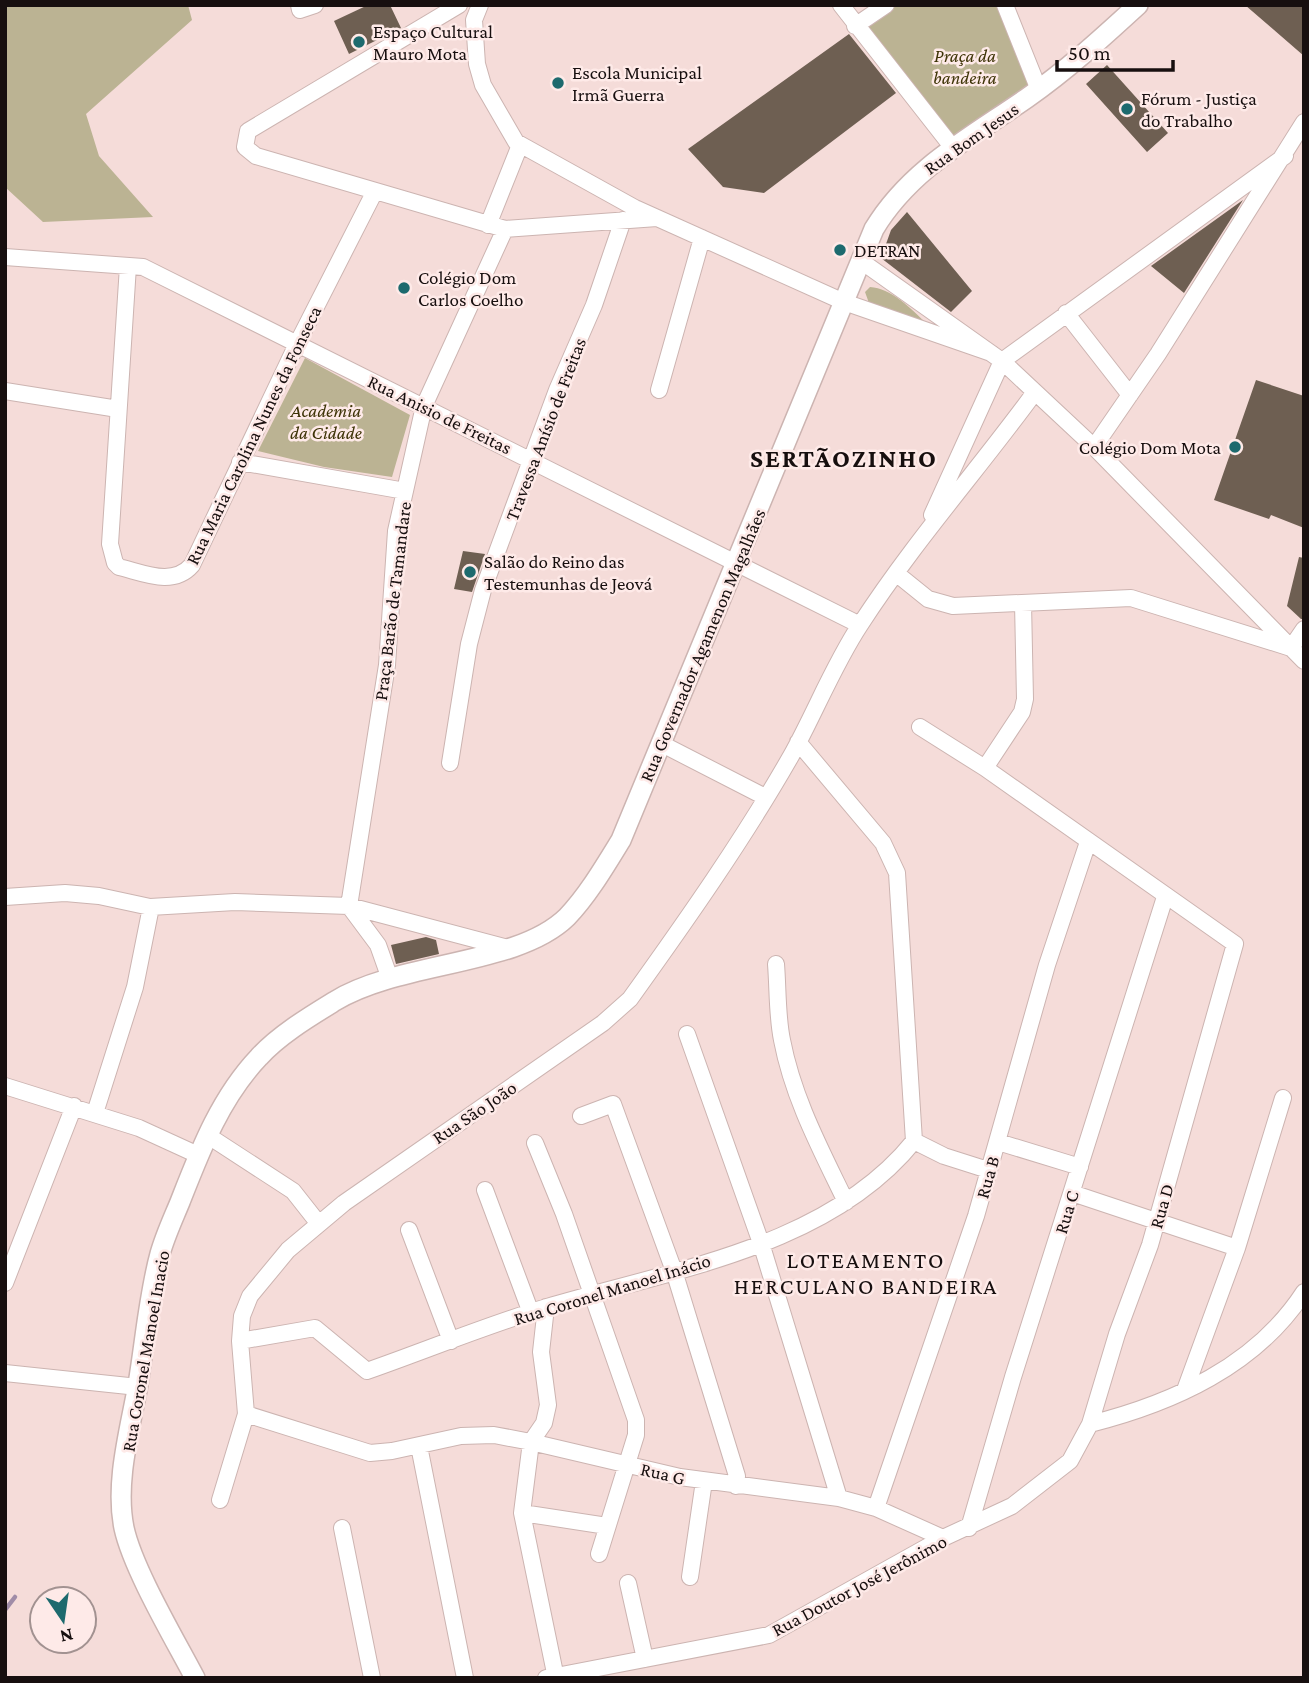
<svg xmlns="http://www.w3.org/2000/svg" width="1309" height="1683" font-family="'Crimson Pro',serif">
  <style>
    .green { fill: #bbb393 }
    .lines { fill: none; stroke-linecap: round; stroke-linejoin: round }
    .stream { stroke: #a08ca7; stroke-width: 4.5 }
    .building { fill: #6e5f52 }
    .minor-casing { stroke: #ccb4b1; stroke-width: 18 }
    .tertiary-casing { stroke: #ccb4b1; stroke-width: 22 }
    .minor { stroke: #fff; stroke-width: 16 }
    .tertiary { stroke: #fff; stroke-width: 19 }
    .poi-dot { fill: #1d6a6e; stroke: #feeae8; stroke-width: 2.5 }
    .labels { text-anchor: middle; stroke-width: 5; stroke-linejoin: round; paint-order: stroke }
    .poi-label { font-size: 19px; fill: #170f0f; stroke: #feeae8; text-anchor: start }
    .park-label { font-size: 19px; font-style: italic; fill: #3d3306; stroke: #feeae8 }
    .street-label { font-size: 19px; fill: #170f0f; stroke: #feeae8 }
    .quarter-label { font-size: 23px; letter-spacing: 2px; fill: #170f0f; stroke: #feeae8 }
    .district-label { font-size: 26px; font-weight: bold; letter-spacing: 2px; fill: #170f0f; stroke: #feeae8 }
  </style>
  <rect width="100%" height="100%" fill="#f5dcd9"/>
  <path class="green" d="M5 5H188L192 20 86 114 99 156 153 217 43 222 5 187Z
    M886 5H1005L1039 90 953 148 855 26Z
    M870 287C891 288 910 308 924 321L922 325 869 303 865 292Z
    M305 358 410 415 392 477 324 467 258 451Z"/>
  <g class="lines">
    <path class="stream" d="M5 1610 15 1597"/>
  </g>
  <path class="building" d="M368 5H390L401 28 349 54 334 21Z
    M1245 5H1304V56Z
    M849 34 896 93 764 193 723 187 688 149Z
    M1107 65 1168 133 1147 152 1086 84Z
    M1243 200 1184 293 1151 266Z
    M907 212 972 291 951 312 881 258 891 230Z
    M1256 380 1304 396V528L1271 515 1269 519 1214 500Z
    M463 551 485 554 472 592 454 589Z
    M1299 557 1304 558V619H1301L1287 606Z
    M426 937 436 940 439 954 396 964 391 945Z"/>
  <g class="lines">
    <g class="minor-casing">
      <path id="minor" d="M299 5 300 10 315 5
        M459 5 248 131 245 147 256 156 505 229 657 218
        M480 5 474 20 477 64 483 85 516 142 635 208 844 302 991 353
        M841 5 953 148
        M1005 5 1039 90
        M855 26 886 5
        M488 225 520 145
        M5 257 143 267 860 625
        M861 261 1002 361 1094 447 1304 661
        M128 266 110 544 115 563 119 567C144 573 173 587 192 565L297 344 375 191
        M1066 313 1130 395
        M659 390 702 238
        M5 391 118 409
        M1094 447 1158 354 1304 122
        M240 462 405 491
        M932 515 1002 361 1285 156
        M897 574 928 599 953 606 1131 598 1291 648 1304 629
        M798 742 883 843 897 873 914 1141
        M660 743 765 797
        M450 763 469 644 483 590 557 390 594 305 623 220
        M985 768 1022 712 1025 699 1023 603
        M5 897 65 893 99 896 150 907 235 902 349 906 508 948
        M776 964C778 989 777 1016 782 1040 793 1098 821 1150 846 1202
        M389 976 378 945 349 906 387 665 396 531 424 406 505 229
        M687 1034 761 1243 839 1498
        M5 1086 139 1128 198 1155
        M95 1113 135 987 151 907
        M581 1116 613 1104 674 1271 737 1476 736 1486
        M207 1135 293 1191 319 1224
        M914 1141 944 1156 988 1170
        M998 1142 1080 1167
        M535 1143 564 1214 636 1420V1435L599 1554
        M485 1190 531 1313
        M1072 1193 1237 1248
        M409 1230 451 1341
        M5 1283 74 1106
        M546 1307 541 1352 548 1405 544 1423 531 1442 522 1513 556 1678
        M240 1341 315 1328 367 1371C427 1350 487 1325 547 1307 671 1270 829 1247 914 1141
        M5 1373 138 1387
        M1185 1390 1237 1248 1283 1098
        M246 1414 370 1453 392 1451 461 1436 494 1435 531 1442 680 1477 839 1498 876 1508 943 1538
        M1090 1424C1173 1403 1256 1366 1304 1292
        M419 1446 465 1678
        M220 1500 246 1414 240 1341 242 1316 250 1296 288 1250 344 1203 603 1023 630 999C686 921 743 840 791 756 815 713 833 666 860 625 913 543 978 470 1035 392
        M876 1508 976 1216 1047 965 1088 842
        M522 1513 607 1526
        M342 1528 372 1678
        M969 1528 1013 1377 1165 897
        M690 1577 704 1481
        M628 1583 645 1659
        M546 1678 769 1635 943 1538 1012 1506 1070 1461 1090 1424 1117 1334 1150 1245 1235 944 985 768 920 727"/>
    </g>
    <g class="tertiary-casing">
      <path id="tertiary" d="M195 1678C174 1638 133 1569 124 1528 115 1484 129 1433 137 1390 145 1345 148 1298 160 1254 165 1236 173 1219 180 1202 200 1151 220 1098 259 1057 279 1035 309 1017 335 1001 401 961 517 966 567 917 588 895 605 866 621 840L874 229C910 169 971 137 1027 98 1067 70 1102 38 1138 5"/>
    </g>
    <use href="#minor" class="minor"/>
    <use href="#tertiary" class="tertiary"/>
  </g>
  <g class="poi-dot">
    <circle cx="359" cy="42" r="7"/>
    <circle cx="558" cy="83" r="7"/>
    <circle cx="1127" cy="109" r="7"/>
    <circle cx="840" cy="250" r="7"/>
    <circle cx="404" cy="288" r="7"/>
    <circle cx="1235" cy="447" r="7"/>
    <circle cx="470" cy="572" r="7"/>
  </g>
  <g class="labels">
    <g class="poi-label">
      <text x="373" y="38">Espaço Cultural<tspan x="373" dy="22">Mauro Mota</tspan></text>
      <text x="572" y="79">Escola Municipal<tspan x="572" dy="22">Irmã Guerra</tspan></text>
      <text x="1141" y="105">Fórum - Justiça<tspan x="1141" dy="22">do Trabalho</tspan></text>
      <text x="854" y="257">DETRAN</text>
      <text x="418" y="284">Colégio Dom<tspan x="418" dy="22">Carlos Coelho</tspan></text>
      <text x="1221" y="454" text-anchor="end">Colégio Dom Mota</text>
      <text x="484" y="568">Salão do Reino das<tspan x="484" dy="22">Testemunhas de Jeová</tspan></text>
    </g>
    <g class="park-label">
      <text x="965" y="62">Praça da<tspan x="965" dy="22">bandeira</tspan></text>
      <text x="326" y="417">Academia<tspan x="326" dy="22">da Cidade</tspan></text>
    </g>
    <g class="street-label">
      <text transform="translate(971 138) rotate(-35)" y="7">Rua Bom Jesus</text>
      <text transform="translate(440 414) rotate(26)" y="7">Rua Anisio de Freitas</text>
      <text transform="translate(545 429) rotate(-69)" y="7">Travessa Anísio de Freitas</text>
      <text transform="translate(253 435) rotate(-64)" y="7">Rua Maria Carolina Nunes da Fonseca</text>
      <text transform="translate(392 601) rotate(-83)" y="7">Praça Barão de Tamandare</text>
      <text transform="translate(702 645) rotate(-67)" y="7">Rua Governador Agamenon Magalhães</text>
      <text transform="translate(474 1112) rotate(-34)" y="7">Rua São João</text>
      <text transform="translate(987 1177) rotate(-74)" y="7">Rua B</text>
      <text transform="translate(1161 1206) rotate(-74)" y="7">Rua D</text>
      <text transform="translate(1066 1212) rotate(-73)" y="7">Rua C</text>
      <text transform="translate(612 1289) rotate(-17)" y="7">Rua Coronel Manoel Inácio</text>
      <text transform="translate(145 1351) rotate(-80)" y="7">Rua Coronel Manoel Inacio</text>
      <text transform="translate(663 1473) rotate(13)" y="7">Rua G</text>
      <text transform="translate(859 1585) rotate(-28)" y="7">Rua Doutor José Jerônimo</text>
    </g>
    <g class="quarter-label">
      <text x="866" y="1268">LOTEAMENTO<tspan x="866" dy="26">HERCULANO BANDEIRA</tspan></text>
    </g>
    <g class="district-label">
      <text x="844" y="467">SERTÃOZINHO</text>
    </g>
  </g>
  <rect width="1309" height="1683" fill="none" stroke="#170f0f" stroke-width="14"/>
  <g transform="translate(63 1620) rotate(167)"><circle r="33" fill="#feeae8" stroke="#a29291" stroke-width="2"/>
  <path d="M0-5L12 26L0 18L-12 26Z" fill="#1d6a6e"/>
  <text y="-10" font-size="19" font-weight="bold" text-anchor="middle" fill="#170f0f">N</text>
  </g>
  <path d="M1057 60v10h116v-10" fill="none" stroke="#170f0f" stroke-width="3.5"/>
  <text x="1068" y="60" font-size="21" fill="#170f0f" stroke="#feeae8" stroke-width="5" paint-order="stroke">50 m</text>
</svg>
